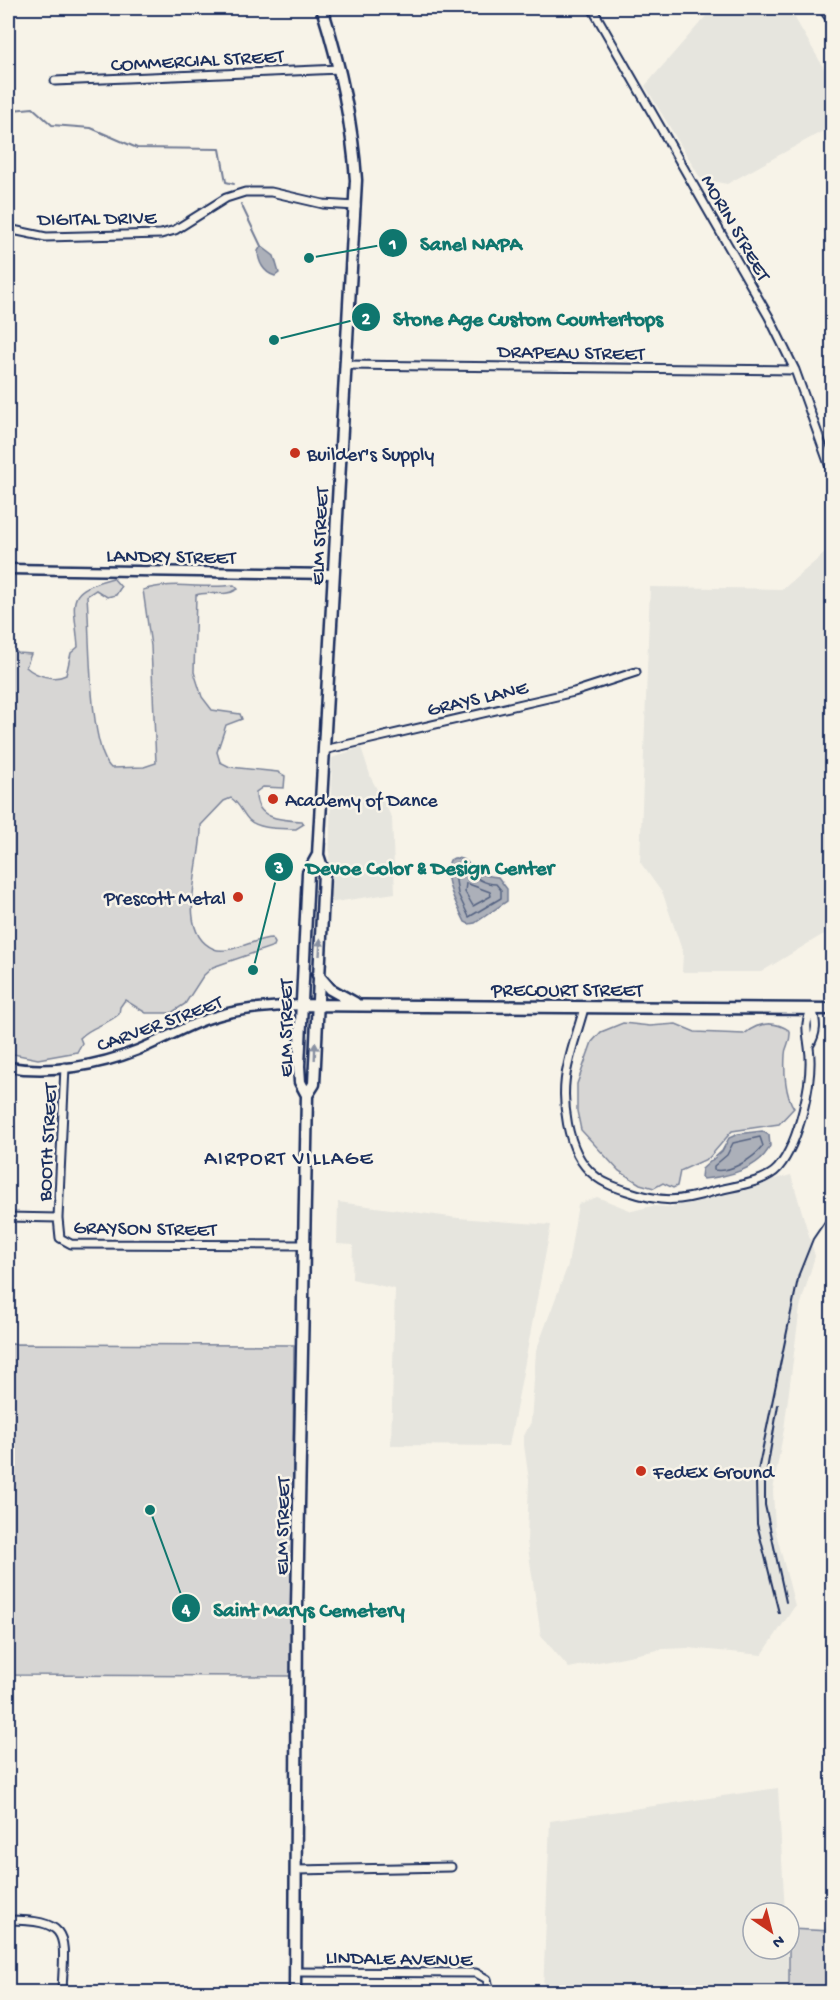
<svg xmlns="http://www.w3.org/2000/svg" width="840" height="2000" font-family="'Gochi Hand',sans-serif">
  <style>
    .built { fill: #e6e5de }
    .green { fill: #d7d6d4; stroke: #798299; stroke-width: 1.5 }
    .water { fill: #acb0b9; stroke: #727c95; stroke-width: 1.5 }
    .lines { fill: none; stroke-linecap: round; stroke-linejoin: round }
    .shore { stroke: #556382; stroke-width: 1.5 }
    .stream { stroke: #727c95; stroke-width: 2 }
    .minor-casing { stroke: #1b2f5e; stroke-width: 11 }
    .tertiary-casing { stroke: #1b2f5e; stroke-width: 13 }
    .primary-casing { stroke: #1b2f5e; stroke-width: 15 }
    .minor { stroke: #f7f3e8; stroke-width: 7 }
    .tertiary { stroke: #f7f3e8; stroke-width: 8 }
    .primary { stroke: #f7f3e8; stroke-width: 10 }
    .rail { stroke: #1b2f5e; stroke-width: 2 }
    .oneway { fill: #8991a3 }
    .poi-dot { fill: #c8321e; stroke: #f7f3e8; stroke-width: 2 }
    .labels { text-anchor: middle; stroke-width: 5; stroke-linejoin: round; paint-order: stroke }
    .street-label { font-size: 20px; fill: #1b2f5e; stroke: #f7f3e8 }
    .poi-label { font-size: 20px; fill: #1b2f5e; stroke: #f7f3e8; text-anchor: start }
    .neighbourhood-label { font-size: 21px; letter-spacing: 1.5px; fill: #1b2f5e; stroke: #f7f3e8 }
    .leader { fill: none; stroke: #0f766e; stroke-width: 2 }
    .callout-dot { fill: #0f766e; stroke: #f7f3e8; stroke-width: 2 }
    .mark-label { font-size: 18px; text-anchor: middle; font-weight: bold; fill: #fff }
    .callout-label { font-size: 21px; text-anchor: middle; font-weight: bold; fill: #0f766e; stroke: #f7f3e8; stroke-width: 5; stroke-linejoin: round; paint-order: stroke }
  </style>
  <rect width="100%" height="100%" fill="#f7f3e8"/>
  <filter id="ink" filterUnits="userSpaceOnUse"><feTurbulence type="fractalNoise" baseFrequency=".0167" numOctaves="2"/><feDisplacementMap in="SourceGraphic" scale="12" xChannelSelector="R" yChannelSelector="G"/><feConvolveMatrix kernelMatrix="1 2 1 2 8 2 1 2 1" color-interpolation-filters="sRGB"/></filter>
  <g filter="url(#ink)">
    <path class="built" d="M713 8H789L832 82V126L727 184 701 179 645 86Z
      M832 547V933L822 935 761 972H682L683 953 663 894 640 862 650 587 783 589Z
      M361 747 371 778 392 818 395 893 328 903 332 758Z
      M791 1175 815 1256 800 1307 784 1429 773 1490 775 1529 795 1606 762 1655 688 1648 663 1649 569 1668 541 1636 527 1541 529 1480 523 1438 531 1422 536 1351 568 1265 578 1204 597 1197 632 1211 652 1206 671 1207Z
      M338 1202 458 1218 551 1225 509 1446 391 1445 395 1289 352 1279 353 1245 337 1244Z
      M778 1788 785 1913H753V1949H787L789 1992H543L550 1821Z"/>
    <path class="green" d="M113 578 121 587 116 595 107 597 96 590 87 596C90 631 88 746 111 768L144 767 156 763 151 646 143 590C174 580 204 590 234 585L238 589C224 598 209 590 196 595L194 672 202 697 212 710 240 714 242 719 226 725 217 752 220 762 230 767 278 772 285 776 284 788 263 787 256 792C255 819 280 820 302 821L304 824 296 829C283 828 260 830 249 820 242 813 240 804 231 798L224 801 201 825C203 859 173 932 214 949 228 955 256 938 272 938L275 943 274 946 213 967 203 976 185 1004 171 1013H146L125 1000 120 1007 119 1014C107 1025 91 1026 80 1038L82 1043 77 1052 38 1059 8 1053V645L18 653 31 654 26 667C36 676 54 681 66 675L71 653 78 647C75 602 62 591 113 578Z
      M623 1023 650 1026 676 1024 695 1032 744 1034C759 1022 774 1020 790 1031 791 1044 785 1045 785 1055 784 1071 785 1095 794 1108L779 1124 732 1131 709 1158 680 1171 677 1186 673 1188 663 1183 654 1188 640 1184 619 1171 581 1130 577 1111V1084L592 1042 601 1032Z
      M8 1344 294 1345 291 1676 8 1675Z
      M789 1929 832 1931V1992H789Z"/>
    <path class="water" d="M261 246 274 256 279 273 275 276C264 273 258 262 258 251Z
      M454 858C471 857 471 876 498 877L507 889V901L475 923 469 924 465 922C457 905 441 878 450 860Z
      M762 1131 769 1135 770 1146C760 1169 726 1177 703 1179L701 1177 702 1169 722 1151 729 1138 738 1134Z"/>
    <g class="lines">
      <path class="shore" d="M456 864C471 866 474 884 496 884L501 890V898L469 917 458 894 454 867Z
        M466 883 490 892 491 896 473 906 465 892Z
        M760 1137 763 1146C753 1159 730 1173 714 1170V1166L727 1155 733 1143Z"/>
      <path class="stream" d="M8 101 12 110 33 108 52 125 91 128 137 148 220 149 226 182 234 184
        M241 204 261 246"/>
      <g class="minor-casing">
        <path id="minor" d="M592 8 769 317 795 370 832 473
          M55 81 340 69
          M8 229 46 237 161 234 175 230 226 198 245 192H271L323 204 356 206
          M346 365 795 370
          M324 750 574 692 636 672
          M584 1008C579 1027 572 1046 568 1065 560 1097 566 1153 594 1175 603 1183 615 1187 627 1191 662 1203 679 1202 715 1191 733 1186 765 1183 778 1168 799 1143 814 1079 809 1047 807 1029 804 1026 812 1008
          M809 1046C817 1033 817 1023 812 1009
          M8 1217 58 1218 60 1238 71 1244 304 1245
          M58 1218 65 1067
          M296 1870 451 1867
          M8 1920C73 1920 64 1937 62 1992
          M295 1972 476 1973 487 1979 490 1992"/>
      </g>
      <g class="tertiary-casing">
        <path id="tertiary" d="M8 569 334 574
          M8 1067C50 1074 98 1066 138 1050 163 1040 185 1026 210 1018 240 1008 270 1007 301 1005"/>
      </g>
      <g class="primary-casing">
        <path id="primary" d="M318 975 330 989 355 1003
          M301 1005 832 1009
          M307 1095 300 1082 299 1066 308 873 318 855
          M295 1992 297 1607 307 1095 314 1084 324 873 318 855 356 180C352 120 340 65 322 8"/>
      </g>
      <use href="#minor" class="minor"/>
      <use href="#tertiary" class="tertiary"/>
      <use href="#primary" class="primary"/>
      <path class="rail" d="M817 8 832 30
        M778 1405 765 1482V1505L786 1602
        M779 1613 757 1524 756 1480 799 1274 813 1239 832 1211"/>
    </g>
    <defs><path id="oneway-solid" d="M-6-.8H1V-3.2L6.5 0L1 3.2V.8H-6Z" transform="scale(1.5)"/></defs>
    <g class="oneway">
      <use href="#oneway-solid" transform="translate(320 947) rotate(-87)"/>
      <use href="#oneway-solid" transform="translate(315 1051) rotate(-88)"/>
    </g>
  </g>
  <g class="poi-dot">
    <circle cx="295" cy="453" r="6"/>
    <circle cx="273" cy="799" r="6"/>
    <circle cx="238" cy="897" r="6"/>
    <circle cx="641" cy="1471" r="6"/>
  </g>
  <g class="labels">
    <g class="street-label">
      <text transform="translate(197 59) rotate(-3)" y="7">COMMERCIAL STREET</text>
      <text transform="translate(97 217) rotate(-1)" y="7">DIGITAL DRIVE</text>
      <text transform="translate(737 227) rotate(60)" y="7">MORIN STREET</text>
      <text transform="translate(571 351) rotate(1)" y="7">DRAPEAU STREET</text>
      <text transform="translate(318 536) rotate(-87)" y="7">ELM STREET</text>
      <text transform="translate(171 555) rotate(1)" y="7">LANDRY STREET</text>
      <text transform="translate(477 697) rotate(-13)" y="7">GRAYS LANE</text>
      <text x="567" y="996">PRECOURT STREET</text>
      <text transform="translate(159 1022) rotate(-20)" y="7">CARVER STREET</text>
      <text transform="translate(285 1028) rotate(-90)" y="7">ELM STREET</text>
      <text transform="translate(46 1142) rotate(-87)" y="7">BOOTH STREET</text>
      <text transform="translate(145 1227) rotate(1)" y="7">GRAYSON STREET</text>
      <text transform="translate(281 1526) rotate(-89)" y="7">ELM STREET</text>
      <text transform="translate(399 1957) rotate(1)" y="7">LINDALE AVENUE</text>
    </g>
    <g class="poi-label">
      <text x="307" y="460">Builder's Supply</text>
      <text x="285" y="806">Academy of Dance</text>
      <text x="226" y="904" text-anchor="end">Prescott Metal</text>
      <text x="653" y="1478">FedEx Ground</text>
    </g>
    <g class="neighbourhood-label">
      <text x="289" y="1164">AIRPORT VILLAGE</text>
    </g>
  </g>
  <path class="leader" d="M309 258L393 243M274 340L366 317M253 970L279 867M150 1510L186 1608"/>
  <g class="callout-dot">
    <circle cx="309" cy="258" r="6"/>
    <circle cx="274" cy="340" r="6"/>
    <circle cx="253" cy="970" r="6"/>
    <circle cx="150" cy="1510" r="6"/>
    <circle cx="393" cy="243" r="15"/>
    <circle cx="366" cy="317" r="15"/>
    <circle cx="279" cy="867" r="15"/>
    <circle cx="186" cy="1608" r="15"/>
  </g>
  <g class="mark-label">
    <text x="393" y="249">1</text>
    <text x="366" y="324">2</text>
    <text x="279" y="873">3</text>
    <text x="186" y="1615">4</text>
  </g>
  <g class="callout-label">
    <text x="471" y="250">Sanel NAPA</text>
    <text x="528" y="325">Stone Age Custom Countertops</text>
    <text x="430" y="874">Devoe Color &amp; Design Center</text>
    <text x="309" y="1616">Saint Marys Cemetery</text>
  </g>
  <rect width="840" height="2000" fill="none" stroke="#f7f3e8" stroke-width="30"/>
  <rect x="15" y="15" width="810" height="1970" fill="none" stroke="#1b2f5e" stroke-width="2" filter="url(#ink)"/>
  <g transform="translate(771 1931) rotate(145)"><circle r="28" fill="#f7f3e8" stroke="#9fa5b1" stroke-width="1.5"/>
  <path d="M0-4.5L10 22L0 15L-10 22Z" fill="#c8321e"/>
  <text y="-9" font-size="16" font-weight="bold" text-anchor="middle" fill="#1b2f5e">N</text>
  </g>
</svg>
